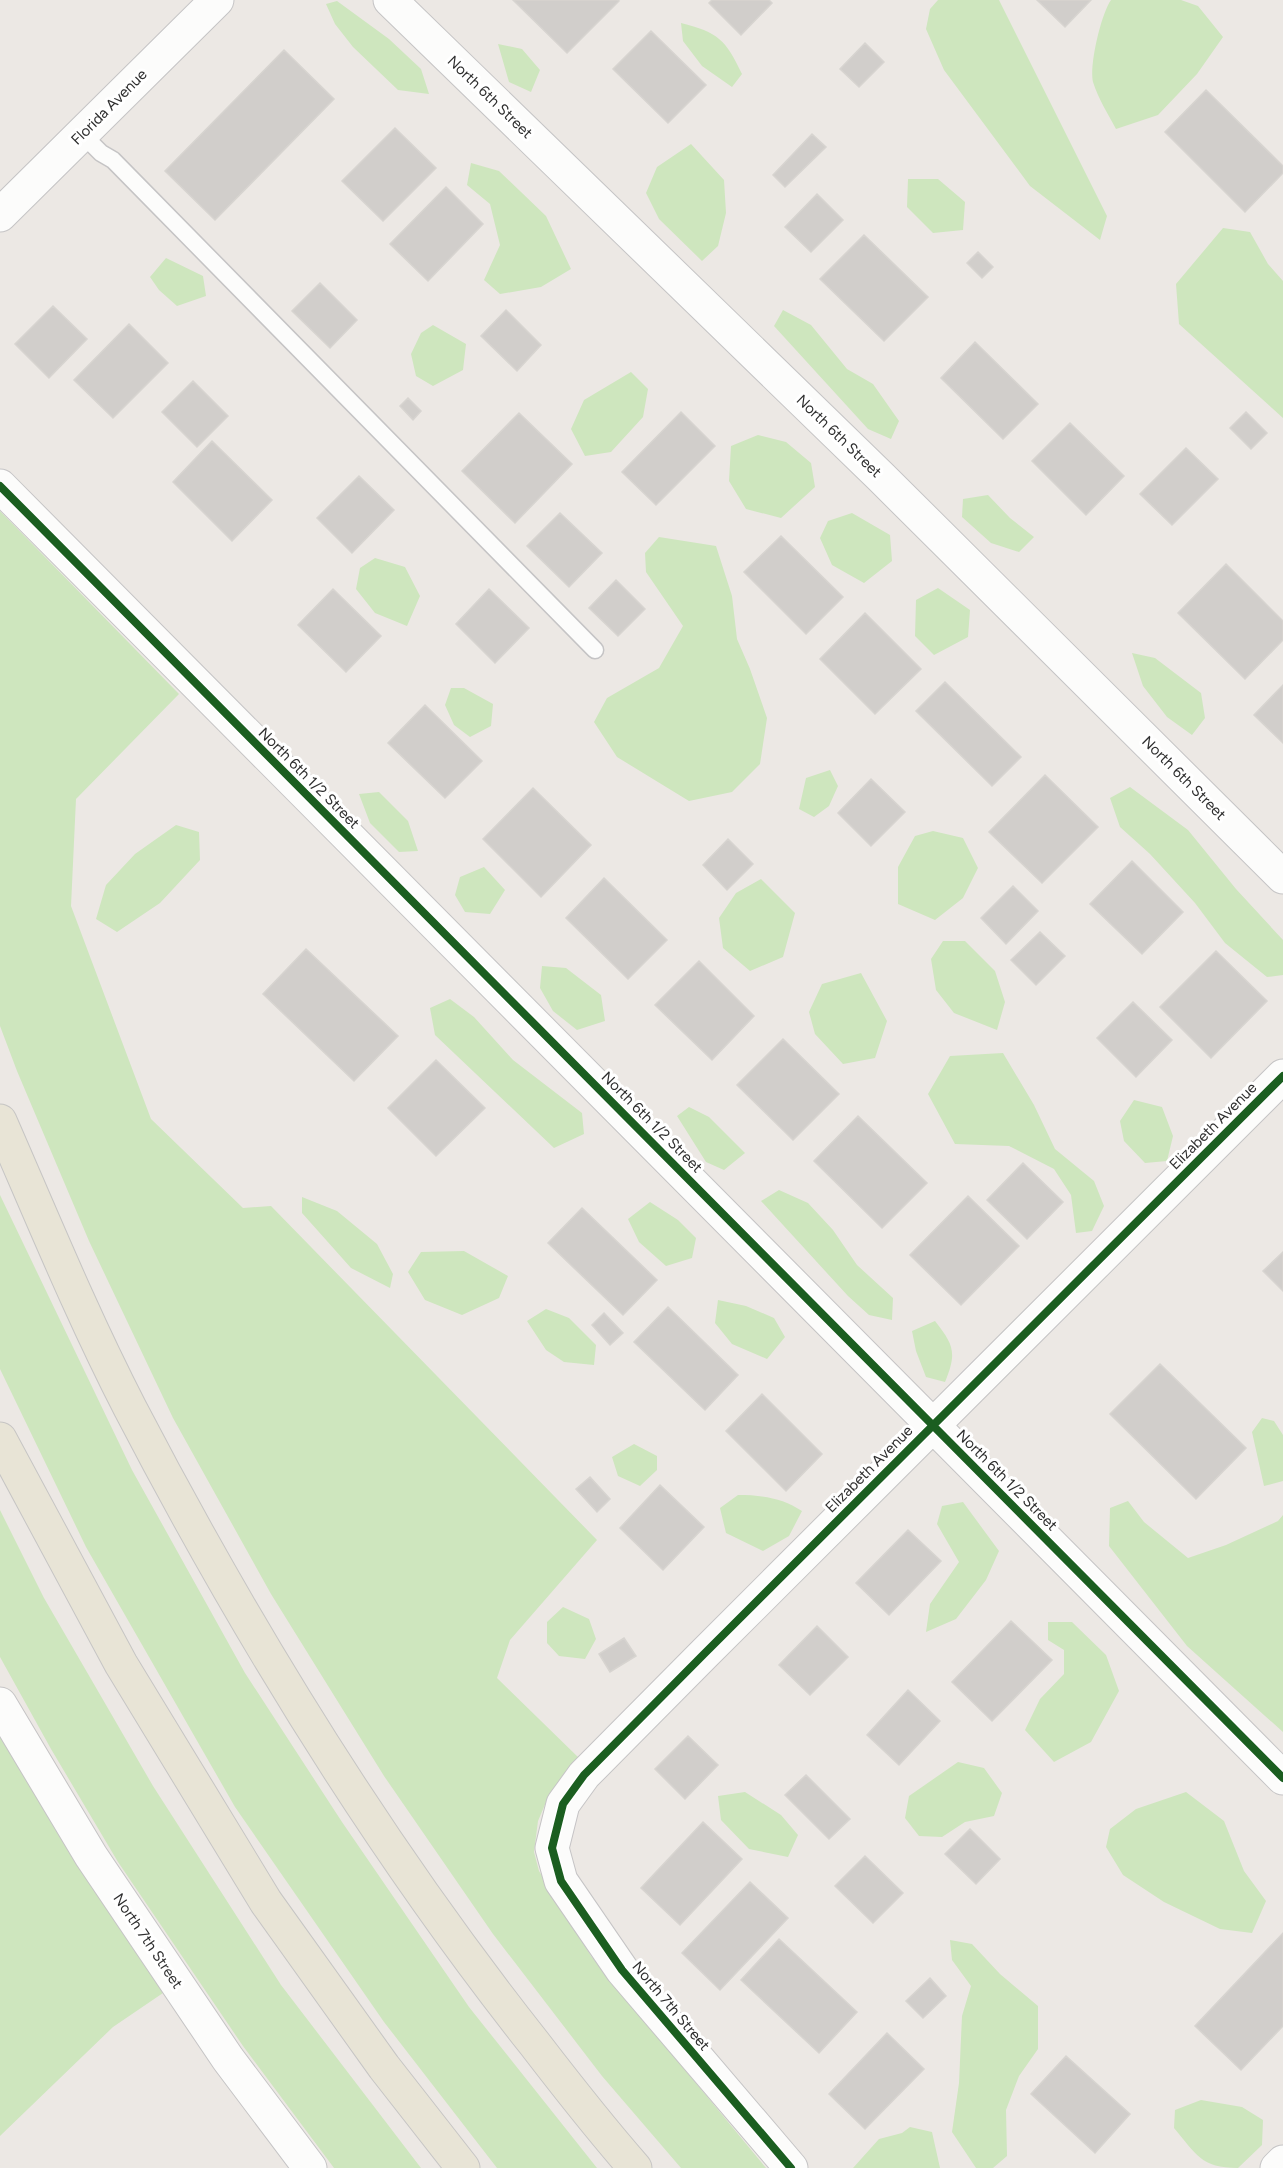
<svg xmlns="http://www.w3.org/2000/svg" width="1283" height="2168" font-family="Figtree,sans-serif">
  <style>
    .green { fill: #cee6be }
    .building { fill: #d1cecb; stroke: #d7d4d0; stroke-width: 1.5 }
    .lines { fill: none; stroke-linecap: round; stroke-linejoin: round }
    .service-casing { stroke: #c5c4c5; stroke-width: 19 }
    .minor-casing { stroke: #c5c4c5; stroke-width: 35 }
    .primary-casing { stroke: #c6c5c4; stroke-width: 35 }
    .service { stroke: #fcfcfb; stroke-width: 16 }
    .minor { stroke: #fcfcfb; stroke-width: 33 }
    .primary { stroke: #e8e4d6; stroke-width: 33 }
    .cycleway-casing { stroke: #fff; stroke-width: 11 }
    .cycleway { stroke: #1b5e20; stroke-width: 8 }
    .labels { text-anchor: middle; stroke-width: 6; stroke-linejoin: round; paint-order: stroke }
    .street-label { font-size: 15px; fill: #2e2e2e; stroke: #fff }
  </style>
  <rect width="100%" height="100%" fill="#ece8e4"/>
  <path class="green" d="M938 0H999L1107 216 1100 240 1030 186 944 70 926 29 930 9Z
    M1111 0H1181L1198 6 1223 37 1197 74 1158 115 1116 129C1108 114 1098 98 1093 82 1089 66 1101 14 1111 0Z
    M337 1 389 39 421 69 429 94 398 90 353 47 335 24 326 4Z
    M681 23C718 32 726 40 742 74L732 87 702 66 683 41Z
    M498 44 522 49 540 70 531 92 509 82Z
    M691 144 724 180 726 213 718 246 702 261 659 219 646 193 657 167Z
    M471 163 499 171 546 216 571 269 541 287 500 294 484 280 500 245 490 204 467 185Z
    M908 179H938L965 202 963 230 933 233 907 207Z
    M1223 228 1250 232 1268 264 1283 281V418L1179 324 1176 284Z
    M166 258 203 276 206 296 177 306 159 290 150 277Z
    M783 310 811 325 847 369 873 384 899 421 891 439 868 429 774 326Z
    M433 325 466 344 463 370 433 386 416 376 411 354 421 333Z
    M631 372 648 389 643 417 611 452 585 456 571 429 584 400Z
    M758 435 786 442 811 463 815 487 781 518 746 509 729 481 731 446Z
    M988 495 1010 518 1034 537 1019 552 991 543 962 517 963 499Z
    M0 511 179 694 76 799 71 906 151 1119 243 1208 271 1206 597 1540 510 1640 497 1678 580 1759 549 1795 538 1821 534 1852 539 1871 591 1956 766 2168H681L602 2076 493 1934 384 1776 271 1594 173 1418 89 1241 17 1071 0 1026Z
    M852 513 890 535 892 561 864 583 832 565 820 538 828 521Z
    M659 537 716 546 732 596 737 639 750 669 767 718 760 764 732 792 689 801 617 757 594 722 607 698 659 668 683 626 646 572 645 553Z
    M375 558 405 567 420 596 407 626 375 613 356 589 360 568Z
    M938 588 970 610 968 637 934 655 915 636 916 600Z
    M1132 653 1155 658 1201 693 1205 718 1192 735 1167 717 1143 686Z
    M451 688H464L493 704 491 726 470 737 454 725 445 705Z
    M830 770 838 786 829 806 814 817 799 809 806 778Z
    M1130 787 1188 830 1236 889 1283 940V975L1267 977 1225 943 1195 903 1150 854 1120 827 1110 798Z
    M379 792 408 821 418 851 399 852 370 823 359 794Z
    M176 825 199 832 200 860 160 903 117 932 96 919 106 885 135 854Z
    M933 831 963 838 978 868 963 898 935 920 898 904V867L915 836Z
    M484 867 505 890 490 914 465 912 455 895 460 877Z
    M761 879 795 913 783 957 750 971 723 948 719 918 736 893Z
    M943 941H965L995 971 1005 1002 997 1030 954 1013 936 990 931 959Z
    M542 966 566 968 601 995 605 1021 577 1030 553 1011 540 988Z
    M861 973 887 1021 875 1058 843 1064 815 1034 809 1012 822 984Z
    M450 999 474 1017 513 1060 582 1113 584 1134 554 1148 435 1035 430 1008Z
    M1003 1053 1034 1105 1055 1149 1094 1181 1104 1206 1092 1231 1076 1233 1071 1195 1054 1169 1009 1146 955 1144 928 1094 950 1056Z
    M1134 1100 1162 1107 1173 1136 1167 1161 1145 1163 1124 1141 1120 1121Z
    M689 1107 709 1117 745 1153 724 1170 706 1162 677 1116Z
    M779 1190 808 1203 833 1230 857 1265 893 1298 892 1320 869 1315 848 1296 761 1201Z
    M0 1195 132 1470 245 1673 342 1822 469 2007 597 2168H497L384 2022 235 1807 86 1547 0 1369Z
    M302 1197 337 1211 377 1244 393 1274 390 1288 351 1268 302 1213Z
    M650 1202 678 1220 696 1238 692 1258 666 1266 639 1242 628 1219Z
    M464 1251 508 1276 499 1298 462 1315 425 1300 408 1272 421 1252Z
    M718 1300 746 1306 774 1318 785 1337 767 1359 732 1344 715 1323Z
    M546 1309 569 1318 596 1345 594 1365 564 1362 546 1350 527 1321Z
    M935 1321C954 1345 957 1353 945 1382L926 1377 916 1351 912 1331Z
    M1262 1418 1274 1421 1283 1435V1481L1264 1486 1252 1432Z
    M634 1444 657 1456V1470L640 1486 618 1476 612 1457Z
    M738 1495C762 1495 783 1498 802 1511L789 1536 763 1551 726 1533 720 1508Z
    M1128 1501 1144 1522 1188 1558 1226 1545 1278 1521 1283 1515V1732L1187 1646 1109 1546 1110 1508Z
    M963 1502 999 1551 986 1580 956 1619 926 1632 930 1604 959 1562 937 1524 942 1506Z
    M0 1510 44 1598 153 1786 281 1985 421 2168H334L243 2046 118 1862 51 1749 0 1657Z
    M563 1607 589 1619 596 1639 585 1659 559 1656 547 1643V1622Z
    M1048 1622H1072L1106 1655 1119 1691 1091 1742 1054 1762 1025 1730 1040 1699 1064 1674V1650L1048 1640Z
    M0 1731 81 1864 163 1993 113 2027 0 2136Z
    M958 1762 984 1768 1002 1793 994 1816 965 1822 942 1837 919 1836 905 1818 909 1796Z
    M745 1792 781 1815 798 1835 788 1857 749 1849 721 1820 718 1796Z
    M1186 1792 1224 1821 1244 1871 1266 1901 1252 1933 1220 1929 1164 1902 1123 1875 1106 1847 1110 1829 1136 1809Z
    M950 1940 972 1944 1000 1974 1038 2006V2049L1019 2076 1006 2110 1007 2156 993 2168H976L952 2132 959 2083 962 2016 971 1986 952 1960Z
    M1201 2100 1242 2107 1263 2120 1262 2145 1238 2168C1201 2168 1196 2154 1174 2128L1175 2110Z
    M910 2127 932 2132 940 2168H853L879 2139 902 2133Z"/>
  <path class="building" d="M513 0H617L619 1 567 53Z
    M712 0H769L772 3 741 35 709 3Z
    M1037 0H1091L1065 27Z
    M651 31 706 85 668 123 613 69Z
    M865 43 884 62 859 87 840 69Z
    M284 50 334 99 215 220 165 171Z
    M1206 90 1283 166V173L1245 212 1165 132Z
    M395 128 436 168 383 221 342 181Z
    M812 134 826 147 785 187 773 175Z
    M446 187 483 224 428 281 390 244Z
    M817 194 843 220 811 252 785 227Z
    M864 235 928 297 884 341 820 279Z
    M978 252 993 267 982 278 967 263Z
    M320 283 357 320 330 348 292 311Z
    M53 306 87 339 49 378 15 344Z
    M506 310 541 345 517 371 481 336Z
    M129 324 168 363 113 418 74 380Z
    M975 342 1038 404 1003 439 941 378Z
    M193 381 228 416 197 447 162 412Z
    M408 398 421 411 413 420 400 406Z
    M681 412 715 446 656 505 622 472Z
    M1246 412 1267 433 1251 449 1230 428Z
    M519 413 572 464 515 523 462 471Z
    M1070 423 1124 476 1086 515 1032 461Z
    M212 441 272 500 232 541 173 482Z
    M1186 448 1218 479 1172 525 1140 494Z
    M359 476 394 510 352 553 317 518Z
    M560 513 602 553 569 587 527 546Z
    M781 536 843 597 806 634 744 572Z
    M1226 564 1283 621V640L1245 679 1178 613Z
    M616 580 645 609 618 636 589 608Z
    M333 589 381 636 346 672 298 625Z
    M489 589 529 628 495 663 456 624Z
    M865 613 921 669 875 714 820 659Z
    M945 682 1021 757 992 786 916 711Z
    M1283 685V743L1254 715Z
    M425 705 482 761 445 798 388 743Z
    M1045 775 1098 827 1042 883 989 832Z
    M871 779 905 812 871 846 838 813Z
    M533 788 591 845 541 897 483 839Z
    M728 839 753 864 727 890 703 865Z
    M1132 861 1183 912 1142 954 1090 904Z
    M604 878 667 940 628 979 566 918Z
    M1013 886 1038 911 1006 944 981 918Z
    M1040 932 1065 956 1036 985 1011 960Z
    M306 949 398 1036 354 1081 263 994Z
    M1216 951 1267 1001 1211 1058 1160 1007Z
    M699 961 754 1016 712 1060 655 1005Z
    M1133 1002 1172 1040 1136 1077 1097 1038Z
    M783 1039 839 1094 793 1140 737 1085Z
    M436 1060 485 1108 436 1156 388 1108Z
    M858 1116 927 1183 882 1228 814 1161Z
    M1023 1163 1063 1202 1027 1239 987 1200Z
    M968 1196 1019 1246 961 1305 910 1255Z
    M582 1208 657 1280 623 1315 548 1243Z
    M1283 1252V1291L1263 1271Z
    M668 1307 738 1375 705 1410 634 1342Z
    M604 1313 623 1333 610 1345 592 1325Z
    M1160 1364 1246 1448 1196 1499 1110 1414Z
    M762 1394 822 1454 786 1491 726 1431Z
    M590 1477 610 1499 597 1512 576 1489Z
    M660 1485 704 1527 663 1570 620 1528Z
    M908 1530 941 1561 889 1615 856 1583Z
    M1011 1621 1052 1660 992 1721 952 1682Z
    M817 1626 848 1657 810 1695 779 1665Z
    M624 1638 636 1656 610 1672 599 1654Z
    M908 1690 940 1721 899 1765 867 1735Z
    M688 1736 718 1765 685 1799 655 1769Z
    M806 1775 850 1819 829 1839 785 1795Z
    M703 1822 742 1859 680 1925 641 1888Z
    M970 1829 1000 1859 976 1884 945 1854Z
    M865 1856 903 1893 873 1923 835 1886Z
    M750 1882 788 1918 720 1990 682 1953Z
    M1283 1933V2026L1241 2070 1195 2026Z
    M779 1939 857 2012 819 2053 741 1980Z
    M930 1978 946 1996 923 2018 906 2001Z
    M887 2033 924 2069 865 2129 829 2094Z
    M1066 2056 1130 2114 1095 2153 1031 2094Z"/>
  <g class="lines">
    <g class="service-casing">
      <path id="service" d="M82 134 101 153 113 160 595 650"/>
    </g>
    <g class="minor-casing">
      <path id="minor" d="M390 0 881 477 1283 877
        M0 215 217 0
        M0 486 1283 1778
        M0 1704 91 1856 228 2059 310 2168
        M791 2168 622 1970 561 1881 552 1848 563 1804 584 1775 704 1654 1283 1076
        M1277 2168 1283 2162"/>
    </g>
    <g class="primary-casing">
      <path id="primary" d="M0 1121C42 1217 82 1315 130 1408 246 1631 378 1846 534 2043 567 2086 600 2128 635 2168
        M0 1439 121 1664 266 1902 384 2067 463 2168"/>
    </g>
    <use href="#service" class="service"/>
    <use href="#minor" class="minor"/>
    <use href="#primary" class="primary"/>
    <g class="cycleway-casing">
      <path id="cycleway" d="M0 486 1283 1778
        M791 2168 622 1970 561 1881 552 1848 563 1804 584 1775 704 1654 1283 1076"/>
    </g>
    <use href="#cycleway" class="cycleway"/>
  </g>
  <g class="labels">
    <g class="street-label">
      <text transform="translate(490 97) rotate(44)" y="5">North 6th Street</text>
      <text transform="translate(109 107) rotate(-45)" y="5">Florida Avenue</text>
      <text transform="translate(839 436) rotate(44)" y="5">North 6th Street</text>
      <text transform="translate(309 778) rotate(45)" y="5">North 6th 1/2 Street</text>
      <text transform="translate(1184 778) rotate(45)" y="5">North 6th Street</text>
      <text transform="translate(652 1122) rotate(45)" y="5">North 6th 1/2 Street</text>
      <text transform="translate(1213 1126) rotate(-45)" y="5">Elizabeth Avenue</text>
      <text transform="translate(869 1469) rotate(-45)" y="5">Elizabeth Avenue</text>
      <text transform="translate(1007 1480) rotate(45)" y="5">North 6th 1/2 Street</text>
      <text transform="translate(148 1941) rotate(56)" y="5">North 7th Street</text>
      <text transform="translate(671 2006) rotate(50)" y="5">North 7th Street</text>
    </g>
  </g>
</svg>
